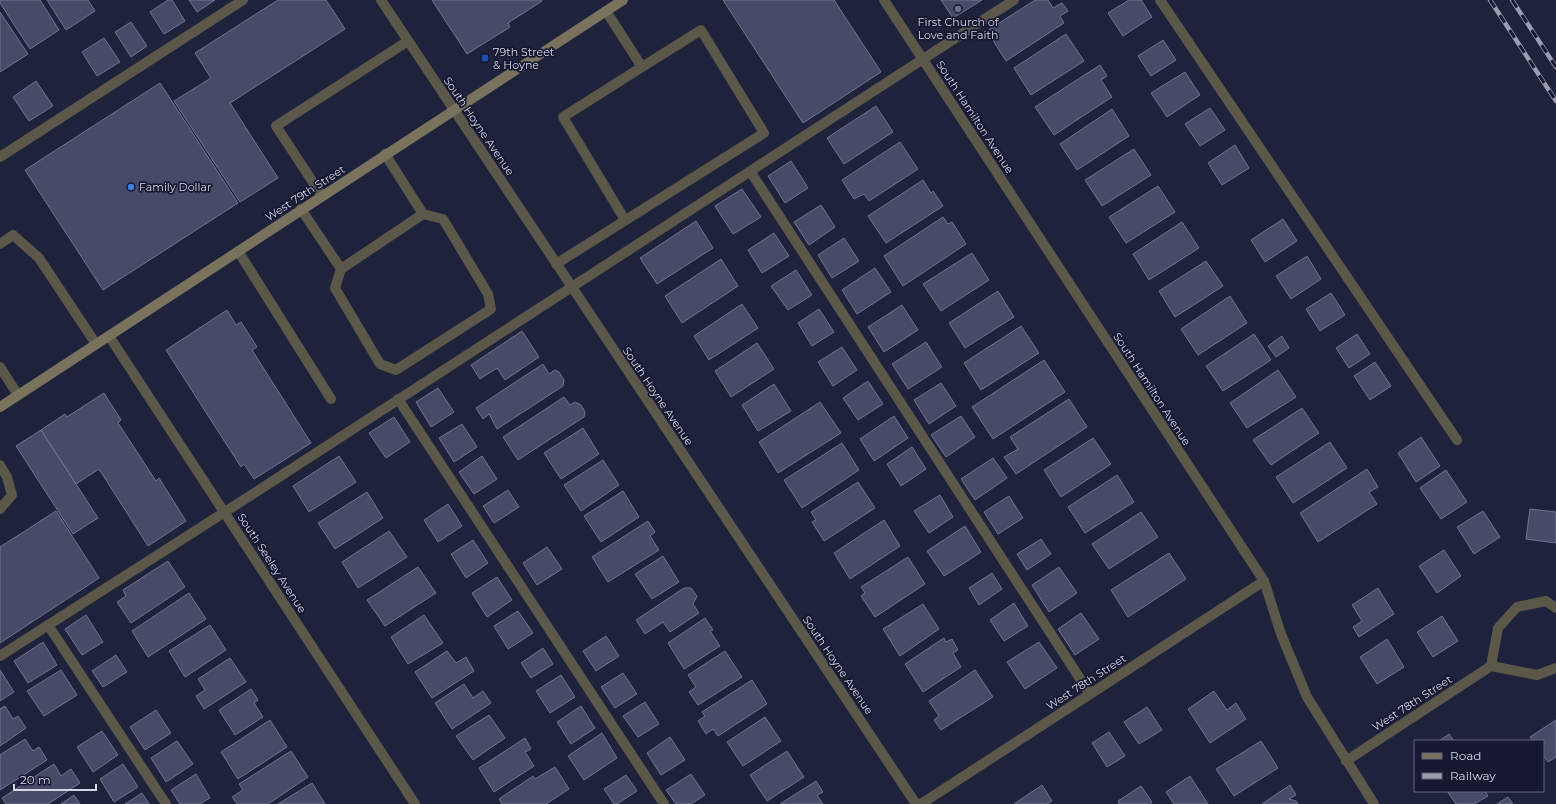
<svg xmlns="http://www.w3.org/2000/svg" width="1556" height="804" font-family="Montserrat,sans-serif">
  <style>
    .building { fill: #474b68; stroke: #6f7493 }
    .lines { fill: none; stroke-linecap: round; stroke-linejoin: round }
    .lane { stroke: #5b5749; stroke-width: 10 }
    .street { stroke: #5b5749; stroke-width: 10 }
    .secondary { stroke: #79735e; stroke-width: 10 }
    .rail-casing { stroke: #9b9eb1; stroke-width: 4.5 }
    .rail { stroke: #161831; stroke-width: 3; stroke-dasharray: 9; stroke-linecap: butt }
    .worship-dot { fill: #6b7280; stroke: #161831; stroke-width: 1.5 }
    .transit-dot { fill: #1a4fb4; stroke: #161831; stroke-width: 1.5 }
    .shop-dot { fill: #3f7fe0; stroke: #161831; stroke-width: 1.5 }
    .labels { text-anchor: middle; stroke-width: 3.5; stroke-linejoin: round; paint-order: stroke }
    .poi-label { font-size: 11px; fill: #d4d7e8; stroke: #161831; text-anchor: start }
    .street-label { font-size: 11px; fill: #d4d7e8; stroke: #161831 }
  </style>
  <rect width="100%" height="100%" fill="#1f223b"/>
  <path class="building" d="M0 0H40L59 30 30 49 0 3Z
    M47 0H88L95 11 66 30Z
    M168 0H172L185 21 164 34 150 12Z
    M189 0H215L197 12Z
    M278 0H326L345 29 230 103 278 178 240 202 174 101 211 78 195 53Z
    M432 0H541L542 1 508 23 510 27 467 54Z
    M723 0H834L881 72 803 123Z
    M941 0H982L953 18Z
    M1035 0H1048L1053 8 1062 3 1068 11 1060 16 1064 23 1006 61 987 31Z
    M1129 0H1141L1152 17 1123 36 1108 13Z
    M0 12 28 54 0 72Z
    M131 22 147 46 131 57 115 32Z
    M1066 34 1084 61 1031 95 1014 68Z
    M104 38 120 62 97 76 82 52Z
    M1163 40 1176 60 1151 76 1138 56Z
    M1100 65 1107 76 1101 80 1112 97 1054 135 1035 107Z
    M1185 72 1200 95 1167 117 1151 93Z
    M36 81 53 106 29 121 13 97Z
    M160 83 238 203 103 290 25 170Z
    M876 106 893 132 844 164 827 138Z
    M1210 108 1225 130 1200 146 1185 124Z
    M1112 109 1129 136 1077 170 1060 144Z
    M900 142 918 169 869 201 864 194 854 199 842 180Z
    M1235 145 1249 168 1222 185 1208 163Z
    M1134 149 1151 175 1102 206 1085 180Z
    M791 161 808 188 785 203 768 176Z
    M923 180 931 193 933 191 943 206 886 243 868 216Z
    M1158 186 1175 212 1126 243 1109 217Z
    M742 189 761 217 733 234 715 206Z
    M821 205 835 227 809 245 794 222Z
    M943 217 948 224 952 222 966 244 903 286 884 256Z
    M1283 219 1297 241 1265 262 1251 240Z
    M696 221 713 248 657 284 640 258Z
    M1182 222 1199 248 1149 280 1133 254Z
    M774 233 789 256 762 273 748 250Z
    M844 238 859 261 832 278 818 255Z
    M972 253 989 280 941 311 923 284Z
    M1307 256 1321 279 1291 299 1276 276Z
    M721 259 738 286 682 323 665 296Z
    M1206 261 1223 286 1175 317 1159 291Z
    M875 268 891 292 857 314 842 290Z
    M796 270 812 295 788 310 771 286Z
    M998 291 1014 317 965 348 949 323Z
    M1331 293 1345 315 1320 331 1306 309Z
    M1230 296 1247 323 1198 355 1181 329Z
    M742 304 758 328 709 360 694 336Z
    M902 305 918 330 884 352 868 327Z
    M819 309 834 332 812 346 798 323Z
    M227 310 236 325 241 322 257 347 252 350 311 443 254 479 244 464 241 467 166 350Z
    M1021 326 1039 353 981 390 964 363Z
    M522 331 539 357 505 380 497 368 480 379 471 365Z
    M1254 334 1271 360 1223 391 1206 366Z
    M1357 334 1370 354 1349 368 1336 348Z
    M1282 336 1289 348 1276 357 1268 346Z
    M926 342 942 367 908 389 892 364Z
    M757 343 774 369 731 397 715 371Z
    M842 347 857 370 833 386 818 362Z
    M1044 360 1065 392 993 439 972 407Z
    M1375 362 1391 386 1370 400 1354 376Z
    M543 364 549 374 555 370 559 372 564 380 563 386 497 429 489 414 483 419 476 408Z
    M1278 370 1296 397 1247 428 1230 403Z
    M868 381 883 404 858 420 843 398Z
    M941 383 956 406 929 424 914 400Z
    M774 384 791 411 758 431 742 405Z
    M438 388 454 412 431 427 416 402Z
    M104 393 121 420 118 423 156 481 159 478 186 521 148 546 99 469 76 484 41 430 65 414 67 417Z
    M564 397 570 405 575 402 581 405 585 412 584 417 518 460 503 437Z
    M1069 399 1087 427 1016 474 1004 457 1018 449 1010 437Z
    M820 402 841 433 778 473 759 442Z
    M1302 408 1319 433 1271 465 1253 440Z
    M894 416 908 438 874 461 860 439Z
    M961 416 975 437 946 457 931 435Z
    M394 417 410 442 386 458 369 433Z
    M462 424 477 447 454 462 439 438Z
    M583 428 599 454 561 479 544 453Z
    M41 430 98 518 73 534 16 446Z
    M1421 437 1440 466 1416 482 1398 453Z
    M1093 438 1111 464 1061 497 1044 470Z
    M1330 442 1347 468 1293 503 1276 477Z
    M842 443 859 470 802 508 784 480Z
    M912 447 926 469 901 486 887 464Z
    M339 456 356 482 309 512 293 486Z
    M482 456 497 479 474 494 459 472Z
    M993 458 1007 478 975 500 961 479Z
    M603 460 619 485 581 511 564 485Z
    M1367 469 1378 487 1369 492 1377 504 1318 542 1300 513Z
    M1446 470 1467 502 1441 519 1420 488Z
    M1117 475 1134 502 1085 533 1068 507Z
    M858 482 875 508 824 541 812 522 816 520 811 512Z
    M508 490 519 507 494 523 483 506Z
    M623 491 639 517 601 542 584 516Z
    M367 492 383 518 335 549 318 523Z
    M940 495 953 517 929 533 914 511Z
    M1009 496 1023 518 998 534 984 512Z
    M448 504 462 526 438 542 424 520Z
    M1530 509 1556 512V543L1526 539Z
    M56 511 99 578 0 643V547Z
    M1483 511 1500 537 1474 554 1457 527Z
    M1141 512 1158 537 1109 569 1092 544Z
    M884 520 900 546 850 579 834 553Z
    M648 521 655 532 650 536 659 550 608 582 592 557Z
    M965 526 981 552 944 576 927 551Z
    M389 531 407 557 358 588 342 562Z
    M1041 539 1051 554 1027 570 1017 554Z
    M473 540 488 563 466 578 451 554Z
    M547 547 562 569 537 585 523 563Z
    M1444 550 1461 576 1437 593 1419 566Z
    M1169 553 1186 579 1128 617 1111 590Z
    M663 556 679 582 652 599 635 574Z
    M908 557 925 584 875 617 861 596 865 593 861 587Z
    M168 561 185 587 131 623 117 602 126 596 123 590Z
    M418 567 436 593 385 626 367 600Z
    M1059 567 1077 593 1049 612 1032 585Z
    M992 573 1002 589 979 605 969 588Z
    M497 577 512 600 487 617 472 593Z
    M684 588H691L697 596 693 604 699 613 670 632 663 622 645 634 636 620Z
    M1378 588 1394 614 1359 637 1353 627 1362 621 1352 605Z
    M189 593 206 619 148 657 132 631Z
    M1014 603 1028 626 1004 641 990 620Z
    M923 604 939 629 900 656 883 629Z
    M518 611 533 633 508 649 494 626Z
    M1081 613 1099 639 1075 655 1058 629Z
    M86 615 103 642 82 655 65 629Z
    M424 615 443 643 408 664 391 637Z
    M1442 616 1458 641 1433 657 1417 632Z
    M705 618 713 630 710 631 720 646 684 669 668 643Z
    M210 625 226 650 185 677 169 651Z
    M606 636 619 656 596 671 583 651Z
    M944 638 946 642 952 639 958 650 953 653 961 667 923 692 905 664Z
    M1387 639 1404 667 1377 684 1360 657Z
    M43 642 57 665 28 683 14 661Z
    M1039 642 1057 668 1025 689 1007 662Z
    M543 648 553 664 531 678 521 663Z
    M447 651 456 663 466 657 474 671 432 698 415 672Z
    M725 651 742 677 698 705 689 692 696 687 688 675Z
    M116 655 127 672 103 687 92 671Z
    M230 658 246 682 204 709 196 696 205 690 198 679Z
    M0 670 14 692 0 701Z
    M61 670 77 695 44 716 27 691Z
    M975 670 993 697 941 730 934 720 939 716 929 701Z
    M623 673 637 694 615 708 601 687Z
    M561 675 575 697 550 713 536 691Z
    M752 680 767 704 718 736 713 729 706 734 698 721 705 716 702 712Z
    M464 684 473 698 483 691 491 703 452 729 435 703Z
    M251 689 258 700 254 703 263 717 235 735 219 710Z
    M1214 691 1227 710 1236 703 1246 719 1210 743 1188 709Z
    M645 702 659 724 638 737 623 716Z
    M5 706 13 719 18 716 26 728 0 746V709Z
    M581 706 595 728 571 744 557 722Z
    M1147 707 1162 730 1139 744 1124 722Z
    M156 710 171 733 145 750 130 727Z
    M489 715 505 738 473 760 456 736Z
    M765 717 781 741 743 766 727 742Z
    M270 720 287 747 238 779 221 752Z
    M1556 720V757L1548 762 1543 755V741H1533L1530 737Z
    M102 731 118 755 93 772 77 747Z
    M1109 732 1125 756 1107 767 1092 743Z
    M602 733 617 758 584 780 568 756Z
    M1449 734 1454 741H1439Z
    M670 737 685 760 661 775 647 753Z
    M525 738 531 749 525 752 534 766 494 792 479 768Z
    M25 739 33 751 39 747 47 760 0 790V755Z
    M177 741 193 764 166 782 151 758Z
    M1261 741 1278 768 1234 796 1216 769Z
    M291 751 308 777 268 804H237L232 797 243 790 239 784Z
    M787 751 804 777 767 801 750 775Z
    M54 764 61 776 71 769 80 783 48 804H6L2 798Z
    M123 764 138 787 114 802 100 779Z
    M555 767 569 789 546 804H502L499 799 533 776 535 779Z
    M196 774 210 798 200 804H180L171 790Z
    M691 774 705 795 691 804H676L666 790Z
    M626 775 637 791 617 804H614L604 789Z
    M1190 776 1208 804H1174L1166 792Z
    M816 781 823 792 817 795 823 804H780Z
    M312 783 325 804H278Z
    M1042 785 1052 801 1047 804H1014Z
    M1290 785 1296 795 1289 799 1296 801 1298 804H1262Z
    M1141 786 1152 802 1150 804H1119L1118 801Z
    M1447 791H1485L1488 796 1474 804H1456Z
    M142 793 149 804H125Z
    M74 795 80 804H61Z
    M1508 797 1513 804H1497Z"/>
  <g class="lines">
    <path class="lane" d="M1160 0 1457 440
      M385 154 423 214 443 219 488 294 491 309 396 370 380 364 335 288 341 269 423 214
      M0 157 243 0
      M750 171 1090 694
      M322 196 276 126 408 41
      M301 209 341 269
      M625 220 563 117 642 67
      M0 244 13 235 39 258 96 344
      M238 251 331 399
      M556 264 764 133 701 30 642 67 606 11
      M0 367 18 395
      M398 399 664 804
      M0 465 7 477 12 495 0 509
      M48 625 166 804
      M0 656 256 492 1014 0"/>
    <path class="street" d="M381 0 916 804
      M884 0 1264 581 1281 634 1307 697 1374 804
      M109 336 415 804
      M1556 608 1546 601 1517 607 1498 628 1491 666 1537 675 1556 668
      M1346 761 1491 666
      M921 804 1264 581"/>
    <path class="secondary" d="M0 407 623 0"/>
    <g class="rail-casing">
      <path id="rail" d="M1490 0 1556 101
        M1512 0 1556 67"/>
    </g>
    <use href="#rail" class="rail"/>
  </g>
  <circle class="worship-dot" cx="958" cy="9" r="4"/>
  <rect class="transit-dot" x="481" y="54" width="8" height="8" rx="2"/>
  <circle class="shop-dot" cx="131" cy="187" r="4"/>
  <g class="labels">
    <g class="poi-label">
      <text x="958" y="26" text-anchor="middle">First Church of<tspan x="958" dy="13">Love and Faith</tspan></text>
      <text x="493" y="56">79th Street<tspan x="493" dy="13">&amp; Hoyne</tspan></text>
      <text x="139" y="191">Family Dollar</text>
    </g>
    <g class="street-label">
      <text transform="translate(975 117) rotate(57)" y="4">South Hamilton Avenue</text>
      <text transform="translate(479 126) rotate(56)" y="4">South Hoyne Avenue</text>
      <text transform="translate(305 193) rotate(-33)" y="4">West 79th Street</text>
      <text transform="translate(1152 389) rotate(57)" y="4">South Hamilton Avenue</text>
      <text transform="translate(658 396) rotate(56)" y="4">South Hoyne Avenue</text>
      <text transform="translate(272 563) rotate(57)" y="4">South Seeley Avenue</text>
      <text transform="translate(838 665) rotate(56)" y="4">South Hoyne Avenue</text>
      <text transform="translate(1086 682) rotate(-33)" y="4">West 78th Street</text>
      <text transform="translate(1412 703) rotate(-33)" y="4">West 78th Street</text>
    </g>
  </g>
  <rect x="1414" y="740" width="130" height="52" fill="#161831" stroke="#62647a"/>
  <rect x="1422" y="753" width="20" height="6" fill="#79735e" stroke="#62647a"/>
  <text x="1450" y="760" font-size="12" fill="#d4d7e8">Road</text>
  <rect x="1422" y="773" width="20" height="6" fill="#9b9eb1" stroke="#62647a"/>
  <text x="1450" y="780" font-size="12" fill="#d4d7e8">Railway</text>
  <path d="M14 784v6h82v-6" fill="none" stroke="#d4d7e8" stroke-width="2"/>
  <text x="20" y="784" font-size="12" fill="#d4d7e8" stroke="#161831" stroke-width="3" paint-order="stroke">20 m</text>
</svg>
